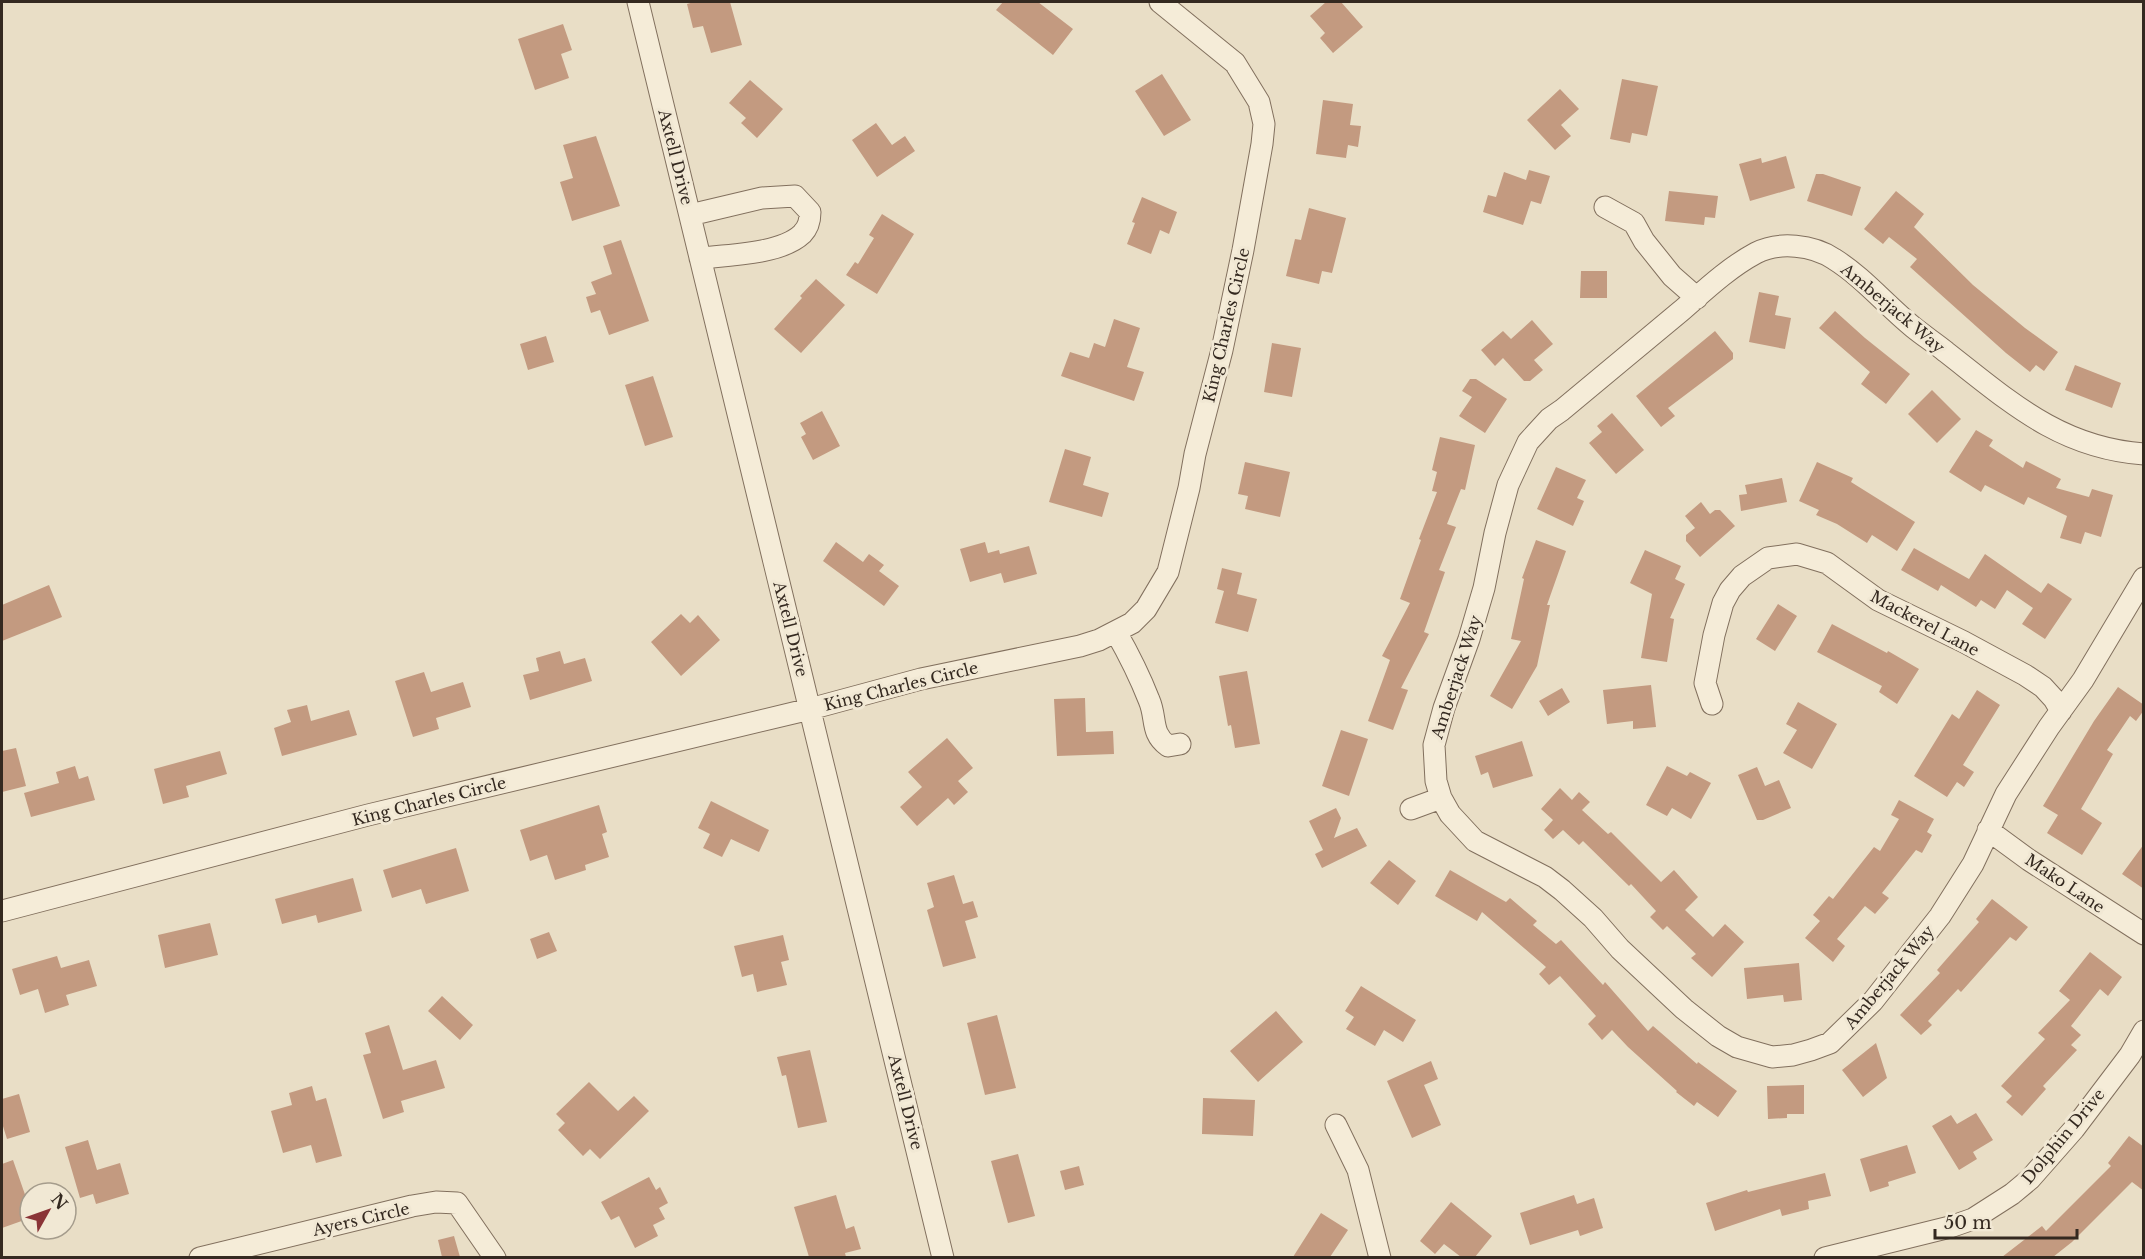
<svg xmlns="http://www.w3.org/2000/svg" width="2145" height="1259" font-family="'Libre Baskerville',serif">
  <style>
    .building { fill: #c39a80 }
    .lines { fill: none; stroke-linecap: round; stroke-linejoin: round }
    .minor-casing { stroke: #82705e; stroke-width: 23 }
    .minor { stroke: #f5ecd8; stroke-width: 21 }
    .labels { text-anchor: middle; stroke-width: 6; stroke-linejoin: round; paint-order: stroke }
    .street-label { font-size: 16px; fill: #342920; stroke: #f1e8d4 }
  </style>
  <rect width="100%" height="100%" fill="#e9dec6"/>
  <path class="building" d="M694 2H730L742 45 711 53 703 26 693 28 687 4Z
    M1003 2H1038L1073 29 1053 55 996 10Z
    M1326 2H1341L1363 27 1333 53 1320 38 1325 33 1310 16Z
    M563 24 572 50 561 54 569 78 535 90 518 39Z
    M1162 74 1191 120 1164 136 1135 91Z
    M1622 79 1658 86 1647 136 1632 133 1630 143 1610 139Z
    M750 80 783 109 757 138 741 123 746 118 729 103Z
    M1560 89 1579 109 1561 125 1571 136 1555 150 1527 120Z
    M1323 100 1353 104 1350 125 1361 126 1358 147 1348 145 1346 158 1316 154Z
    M876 123 892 145 905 136 915 151 877 177 852 140Z
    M596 136 620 206 572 221 560 182 573 178 563 145Z
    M1786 156 1795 188 1750 201 1739 164 1761 158 1762 163Z
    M1529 170 1550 176 1541 204 1531 201 1523 225 1483 212 1488 195 1496 197 1504 172 1526 180Z
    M1816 174H1823L1861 187 1852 216 1807 201Z
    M1669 191 1718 196 1715 218 1705 217 1704 225 1665 221Z
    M1896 191 1924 214 1914 227 1973 285 2025 328 2058 352 2044 371 2036 365 2030 372 2006 353 1910 267 1917 259 1889 237 1883 244 1864 229Z
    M1142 197 1177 212 1169 234 1160 230 1151 254 1127 244 1135 223 1132 222Z
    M1309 208 1346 218 1332 273 1322 271 1319 284 1286 276 1295 239 1301 240Z
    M882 214 914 234 877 294 846 275 855 262 858 264 874 238 869 235Z
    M621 240 649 321 609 335 600 310 591 313 586 297 596 294 591 282 612 274 603 246Z
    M1581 271H1607V298H1580Z
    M816 279 845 305 801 353 774 329 802 298 800 296Z
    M1759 292 1779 296 1775 315 1791 318 1785 349 1749 342Z
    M1835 311 1865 338 1910 374 1886 404 1861 384 1870 372 1819 328Z
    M1114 319 1140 328 1127 367 1144 372 1134 401 1061 376 1070 352 1089 358 1094 343 1105 347Z
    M1532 320 1553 344 1534 360 1543 370 1530 381H1524L1503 358 1495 366 1481 350 1503 331 1511 339Z
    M1715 331 1733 353V359L1668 408 1675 416 1661 427 1636 396Z
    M546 336 554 362 528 370 520 344Z
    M1272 343 1301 348 1292 397 1264 392Z
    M2075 365 2121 383 2112 408 2065 390Z
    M653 376 673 437 645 446 625 385Z
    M1470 379H1476L1507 399 1485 433 1459 416 1472 397 1462 391Z
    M1932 390 1961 419 1937 443 1908 414Z
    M822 411 840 446 813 460 801 437 806 434 800 423Z
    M1612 413 1644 450 1616 474 1589 443 1602 432 1597 426Z
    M1976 430 1993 440 1989 446 2023 468 2026 461 2061 479 2056 488 2089 497 2092 489 2113 495 2101 537 2085 532 2081 544 2060 538 2067 516 2028 497 2024 505 1985 485 1981 492 1949 472Z
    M1440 437 1475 445 1465 490 1461 489 1447 524 1456 527 1439 570 1445 572 1424 632 1429 634 1401 688 1408 690 1393 730 1368 721 1390 660 1382 656 1410 603 1400 599 1421 540 1419 539 1437 492 1432 491 1437 472 1432 470Z
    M1065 449 1091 457 1083 485 1109 493 1102 517 1049 502Z
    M1245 462 1290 472 1280 517 1245 509 1248 496 1238 494Z
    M1817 462 1853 478 1851 482 1915 522 1897 551 1872 535 1867 543 1837 524 1816 515 1819 510 1799 501Z
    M1556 467 1586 480 1577 498 1584 501 1573 526 1537 509Z
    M1782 478 1787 502 1741 511 1739 495 1747 494 1745 485Z
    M1701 502 1710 514 1715 510H1720L1735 526 1700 557 1686 541V535L1695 528 1685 516Z
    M1536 540 1566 551 1547 605H1550L1537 666 1512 709 1490 696 1521 641 1511 639 1524 579 1522 578Z
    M836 542 863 562 869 554 884 565 879 571 899 586 884 606 823 561Z
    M985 542 988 553 999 550 1000 554 1029 546 1037 574 1004 583 1001 573 970 582 960 549Z
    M1914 548 1969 579 1985 554 2041 593 2048 583 2072 599 2045 639 2022 624 2033 608 2007 590 1995 609 1981 600 1976 607 1941 585 1938 591 1901 570Z
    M1645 550 1681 566 1675 579 1685 584 1670 618 1674 619 1667 662 1641 658 1652 594 1630 583Z
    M1222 568 1242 573 1237 594 1257 599 1248 632 1215 623 1224 591 1217 589Z
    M49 585 62 617 2 641V605Z
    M1778 604 1797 616 1775 651 1756 639Z
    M681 614 690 623 698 615 720 640 681 676 651 642Z
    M1832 624 1887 653 1888 651 1919 669 1897 704 1879 692 1882 686 1817 652Z
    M560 651 564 664 585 658 592 681 530 700 523 675 539 671 536 658Z
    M1247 671 1260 744 1235 748 1231 725 1228 726 1219 676Z
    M424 672 431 692 463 682 471 707 436 718 439 729 413 737 395 681Z
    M1651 685 1656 727 1633 729V721L1607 724 1603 690Z
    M2118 687 2144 705V710L2136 721 2130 716 2107 750 2113 754 2081 809 2102 823 2082 855 2047 833 2058 815 2043 806 2094 721Z
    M1562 688 1570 702 1548 716 1539 701Z
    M1977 690 2000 705 1963 765 1974 772 1964 787 1957 782 1947 797 1914 776 1952 714 1959 719Z
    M1085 698 1086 732 1113 731 1114 754 1057 756 1054 699Z
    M1798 702 1837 724 1812 769 1783 753 1797 730 1786 724Z
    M307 705 311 721 349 710 357 735 282 756 274 728 291 722 287 710Z
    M1341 730 1368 739 1349 796 1322 786Z
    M947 738 973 768 958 781 968 792 954 805 948 798 917 826 900 807 922 787 908 772Z
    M1522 741 1533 776 1493 788 1488 772 1481 775 1475 756Z
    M16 748 26 786 2 792V751Z
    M220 751 227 774 186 786 189 797 163 804 154 769Z
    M75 766 79 779 88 776 95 800 31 817 24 793 59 783 56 772Z
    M1667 766 1687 776 1690 772 1711 783 1691 819 1672 808 1667 816 1646 805Z
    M1757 767 1765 786 1779 780 1791 808 1763 820H1757L1738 775Z
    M1560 788 1572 800 1579 792 1590 802 1582 810 1608 834 1611 832 1661 882 1674 870 1698 897 1685 910 1713 937 1725 924 1744 942 1712 977 1691 958 1696 954 1667 926 1663 930 1650 917 1656 911 1631 884 1629 886 1583 841 1579 845 1563 830 1553 839 1544 830 1553 820 1541 809Z
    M1899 800 1934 819 1927 832 1932 835 1922 853 1916 850 1882 893 1889 898 1875 914 1865 906 1837 939 1845 946 1833 962 1805 938 1820 921 1813 915 1829 896 1833 899 1874 847 1880 851 1899 819 1891 815Z
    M711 801 769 830 759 852 731 839 722 857 703 848 710 834 698 828Z
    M599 805 607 832 602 834 609 857 585 865 586 870 555 880 547 855 530 861 520 830Z
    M1336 808 1341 818 1334 838 1357 828 1367 846 1322 868 1315 854 1323 850 1309 821Z
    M2144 844V889L2122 874Z
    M456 848 469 891 426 904 421 889 392 898 383 870Z
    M1389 860 1416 881 1398 905 1370 883Z
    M1450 870 1506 902 1510 898 1537 921 1533 925 1556 944 1561 940 1603 985 1605 982 1648 1031 1653 1026 1697 1064 1698 1062 1737 1091 1718 1117 1697 1102 1694 1106 1676 1092 1677 1091 1628 1047 1612 1030 1602 1040 1588 1024 1596 1016 1560 976 1549 985 1539 974 1546 967 1482 912 1477 921 1435 896Z
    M954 875 963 904 973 901 978 917 965 921 976 958 943 967 927 910 934 907 927 883Z
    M353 878 362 911 318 923 316 915 282 924 275 899Z
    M1992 899 2028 927 2016 941 2010 937 1961 992 1958 989 1928 1021 1932 1025 1921 1035 1900 1015 1940 973 1937 970 1979 922 1976 919Z
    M210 923 218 955 165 968 158 935Z
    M549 932 557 951 537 959 530 939Z
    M783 935 789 960 781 962 787 985 757 992 753 974 742 977 734 946Z
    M2090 952 2122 977 2108 996 2100 989 2071 1026 2081 1035 2071 1045 2077 1050 2043 1086 2046 1089 2022 1116 2006 1102 2012 1096 2001 1086 2045 1039 2038 1033 2070 1000 2059 991Z
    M57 956 61 968 89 960 97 986 66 995 69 1005 45 1013 38 989 20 995 12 969Z
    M1799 963 1802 1000 1784 1002 1783 995 1747 999 1744 968Z
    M1361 986 1416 1020 1403 1042 1384 1030 1375 1046 1346 1029 1354 1017 1345 1011Z
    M442 996 473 1025 460 1040 428 1011Z
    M1276 1011 1303 1042 1258 1082 1230 1051Z
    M997 1015 1016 1088 985 1095 967 1023Z
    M389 1025 403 1070 436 1060 445 1088 401 1101 404 1112 383 1119 363 1055 371 1053 365 1033Z
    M1876 1043 1887 1078 1863 1097 1842 1070Z
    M810 1050 827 1122 798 1128 786 1075 782 1076 777 1057Z
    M1431 1061 1438 1079 1424 1085 1441 1125 1412 1138 1387 1081Z
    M589 1082 618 1111 634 1096 649 1111 600 1159 590 1149 583 1156 558 1130 565 1123 556 1114Z
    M1804 1085V1114H1787V1118L1768 1119 1767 1086Z
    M312 1086 316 1101 326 1098 342 1156 316 1163 311 1145 283 1153 271 1111 292 1105 289 1093Z
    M19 1094 30 1132 7 1139 2 1123V1099Z
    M1203 1098 1255 1100 1253 1136 1202 1134Z
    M1976 1113 1993 1140 1973 1152 1977 1159 1959 1170 1932 1126 1951 1115 1957 1124Z
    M2129 1136 2144 1147V1191L2132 1182 2072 1242 2053 1257H2002L2042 1226 2046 1231 2111 1166 2108 1163Z
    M88 1140 97 1170 120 1163 129 1194 96 1204 93 1194 80 1198 65 1147Z
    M1907 1145 1916 1173 1888 1182 1889 1186 1870 1192 1860 1159Z
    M1018 1154 1035 1216 1008 1223 991 1161Z
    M13 1160 30 1209V1218L2 1228V1164Z
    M1079 1166 1084 1185 1065 1190 1060 1171Z
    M1825 1173 1831 1196 1808 1201 1809 1209 1782 1216 1780 1209 1715 1231 1706 1203 1747 1190 1748 1192Z
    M649 1177 656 1190 660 1187 668 1203 659 1208 665 1219 653 1225 658 1236 635 1248 619 1216 611 1220 601 1202Z
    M836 1195 846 1229 854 1226 861 1249 845 1253 846 1257H809L794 1207Z
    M1574 1195 1577 1204 1594 1198 1603 1228 1580 1236 1578 1230 1530 1245 1520 1213Z
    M1451 1202 1492 1236 1475 1257H1461L1444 1244 1435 1254 1420 1241Z
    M1321 1213 1348 1230 1330 1257H1293Z
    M454 1236 460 1257H442L438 1240Z"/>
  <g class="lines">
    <g class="minor-casing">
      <path id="minor" d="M638 2 943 1258
        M1605 207 1634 223 1644 241 1672 276 1697 298
        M690 215 762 198 795 196 810 212C810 220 809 227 802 234 781 254 729 255 700 258
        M2144 454C2059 448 2009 401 1946 352 1935 343 1924 336 1913 327 1886 305 1863 277 1834 259 1813 245 1779 241 1756 253 1728 268 1704 291 1681 311 1641 344 1602 377 1562 410L1549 419 1528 442 1508 485 1495 533 1484 588 1469 639 1444 708 1434 745 1436 781 1441 798 1450 814 1475 841 1545 877 1562 890 1593 918 1620 949 1684 1009 1718 1036 1737 1047 1772 1057 1793 1055 1811 1050 1830 1043 1873 1001 1940 916 1973 864 2006 794 2049 727 2083 680 2144 578
        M1116 632C1128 653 1140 677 1149 700 1157 718 1150 733 1168 746L1180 744
        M1712 704 1705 683 1714 635 1723 603 1730 590 1742 576 1768 558 1797 554 1827 563 1878 600 1964 642 2025 675 2043 687 2054 699 2061 711
        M1411 809 1441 798
        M1988 830 2029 860 2144 934
        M2 911 368 815 810 709 921 679 1080 646 1099 640 1132 623 1146 609 1168 572 1189 488 1195 454 1222 350 1243 250 1262 144 1264 124 1259 102 1235 63 1160 2
        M1336 1125 1358 1170 1380 1258
        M200 1258 412 1206 436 1202 457 1203 495 1258
        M1825 1258 1950 1227 1973 1219 2012 1194 2030 1179 2074 1129 2130 1055 2144 1031"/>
    </g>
    <use href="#minor" class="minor"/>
  </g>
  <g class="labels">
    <g class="street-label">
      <text transform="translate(676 157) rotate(76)" y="6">Axtell Drive</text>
      <text transform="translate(1893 308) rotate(40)" y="6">Amberjack Way</text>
      <text transform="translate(1226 325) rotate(-77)" y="6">King Charles Circle</text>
      <text transform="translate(1925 623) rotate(28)" y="6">Mackerel Lane</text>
      <text transform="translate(791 629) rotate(76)" y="6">Axtell Drive</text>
      <text transform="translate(1456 677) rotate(-72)" y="6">Amberjack Way</text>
      <text transform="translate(901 686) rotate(-14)" y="6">King Charles Circle</text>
      <text transform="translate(429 801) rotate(-14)" y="6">King Charles Circle</text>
      <text transform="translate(2065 883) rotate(34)" y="6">Mako Lane</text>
      <text transform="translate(1889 977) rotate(-50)" y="6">Amberjack Way</text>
      <text transform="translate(906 1102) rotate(76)" y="6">Axtell Drive</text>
      <text transform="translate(2063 1136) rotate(-50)" y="6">Dolphin Drive</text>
      <text transform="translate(361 1219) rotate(-13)" y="6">Ayers Circle</text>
    </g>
  </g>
  <rect width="2145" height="1259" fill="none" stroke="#342920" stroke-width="6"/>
  <g transform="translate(48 1211) rotate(50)"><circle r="28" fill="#f1e8d4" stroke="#a59c8c" stroke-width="1.5"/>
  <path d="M0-4.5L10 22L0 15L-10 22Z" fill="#8a3437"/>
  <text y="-9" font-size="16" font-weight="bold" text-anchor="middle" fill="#342920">N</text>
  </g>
  <path d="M1935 1229v9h142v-9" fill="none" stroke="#342920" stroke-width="3"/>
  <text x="1944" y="1229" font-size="18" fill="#342920" stroke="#f1e8d4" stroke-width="4.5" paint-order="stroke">50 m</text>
</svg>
